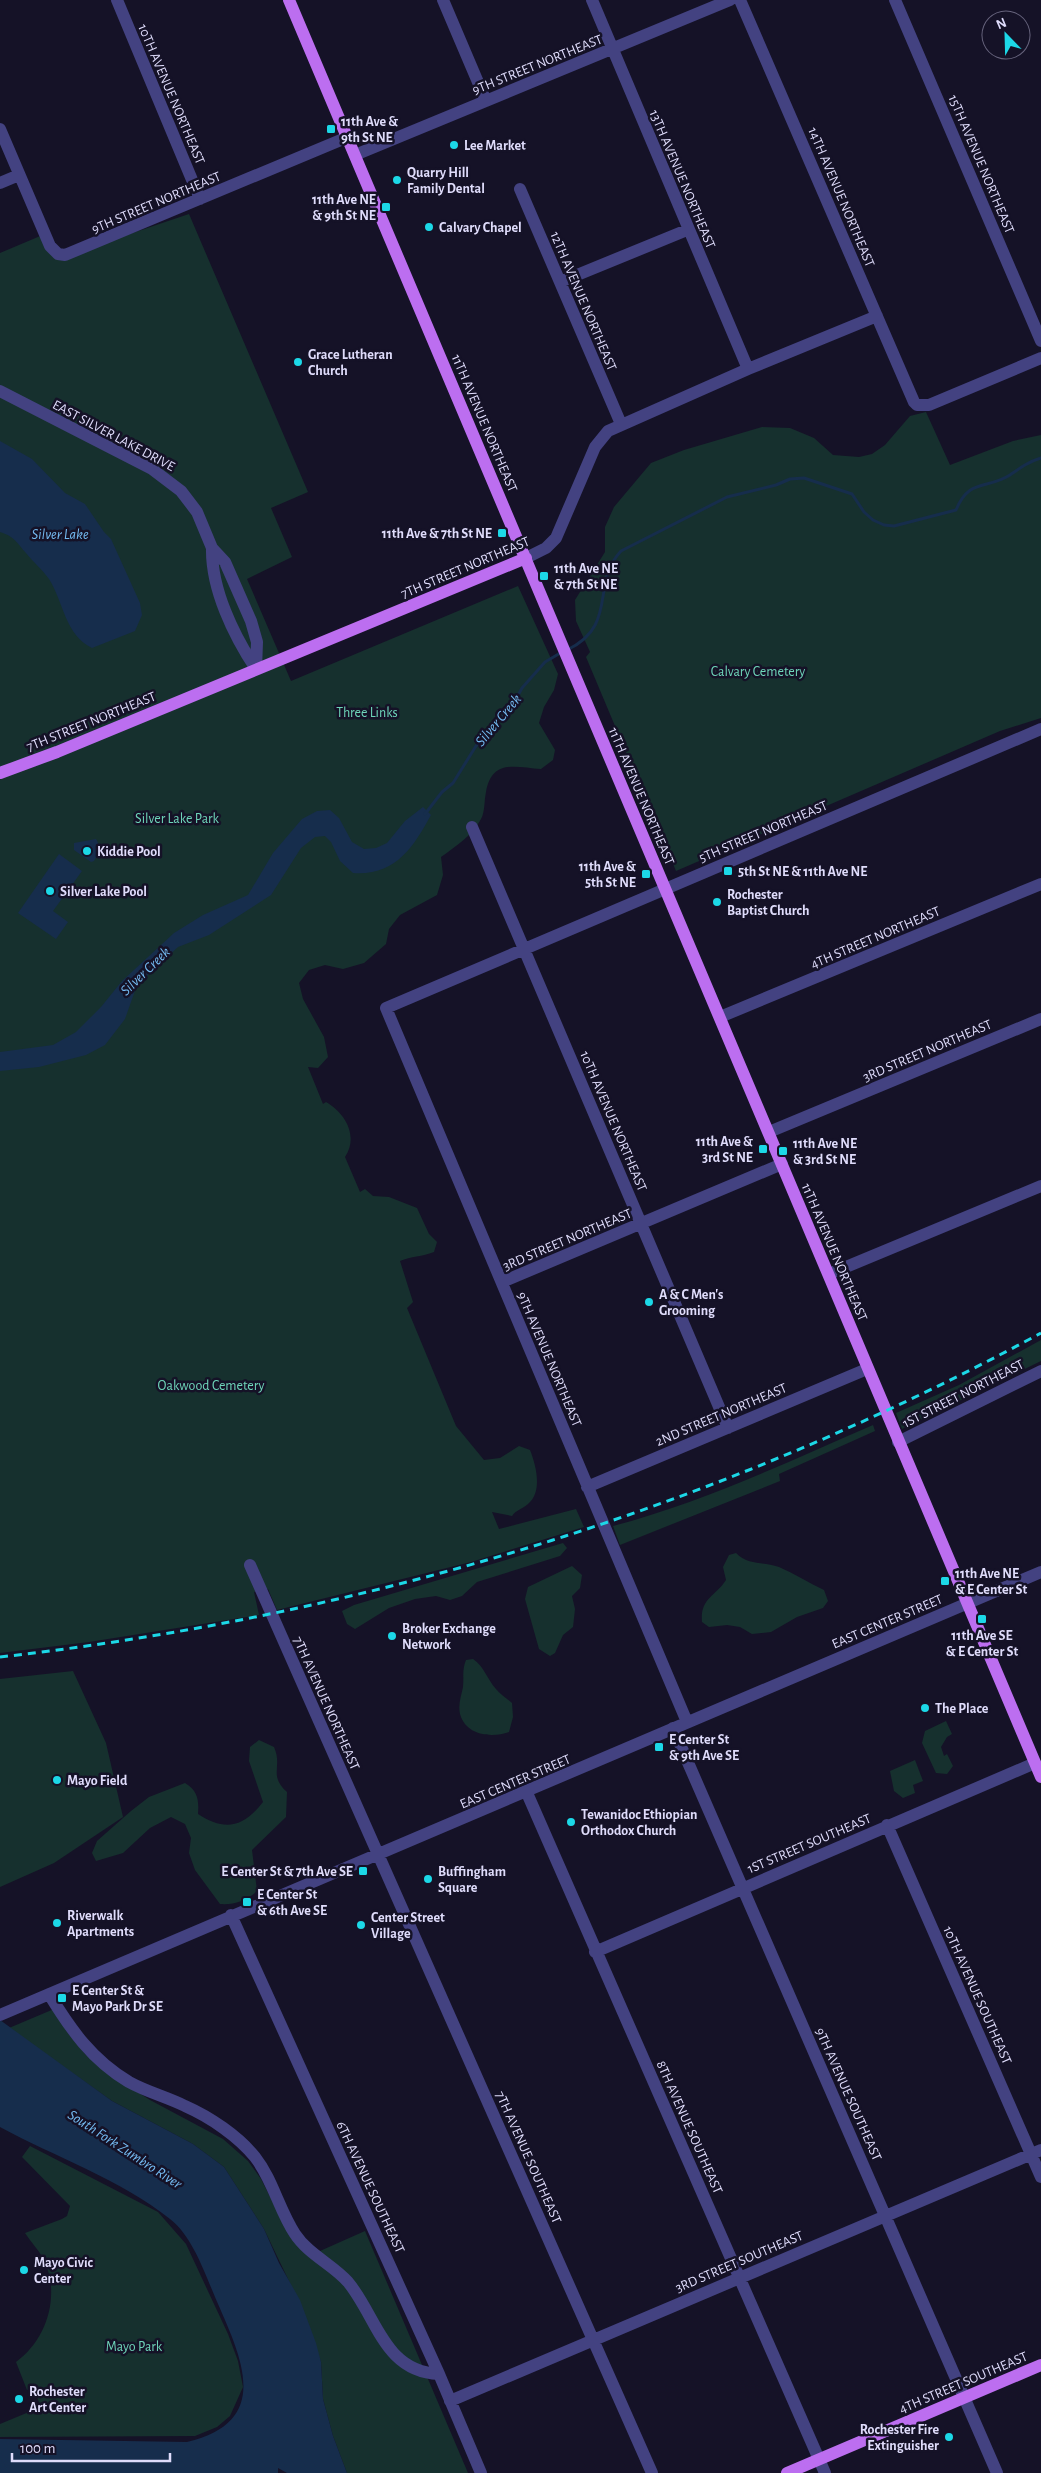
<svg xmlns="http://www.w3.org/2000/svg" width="1041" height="2473" font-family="'Alegreya Sans',sans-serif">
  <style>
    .green { fill: #16302e }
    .water { fill: #162d4c }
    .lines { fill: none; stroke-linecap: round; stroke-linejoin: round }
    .stream { stroke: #162d4c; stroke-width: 3 }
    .minor { stroke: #434281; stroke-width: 12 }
    .major { stroke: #bc6ef0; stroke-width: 12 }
    .rail { stroke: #1cd8e7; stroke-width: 3; stroke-dasharray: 8 6; stroke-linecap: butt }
    .poi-dot { fill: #1cd8e7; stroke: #151227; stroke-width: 2 }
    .labels { text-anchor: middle; stroke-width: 5; stroke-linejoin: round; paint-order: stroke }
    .street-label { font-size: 14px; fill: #dfdcfb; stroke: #151227 }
    .poi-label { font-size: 14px; font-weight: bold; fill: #dfdcfb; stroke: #151227; text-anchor: start }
    .park-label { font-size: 14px; fill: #6ed5b9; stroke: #151227 }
    .water-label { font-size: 15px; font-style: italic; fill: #74baf1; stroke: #151227 }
  </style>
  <rect width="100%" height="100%" fill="#151227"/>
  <path class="green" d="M189 214 308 492 271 508 292 557 247 579 291 681 518 586 558 674 554 690 544 707 539 723 555 750 553 760 541 769C515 767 492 759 486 792 484 801 485 812 481 819 473 835 455 847 441 857L443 875 437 895 400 915 389 929 386 944 364 963 343 969 325 965 309 970 299 983 303 999 324 1037 328 1057 318 1068 308 1067 323 1104 326 1102C345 1113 359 1136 345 1157L360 1192 365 1189 373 1196 389 1197 417 1208 429 1234 437 1242 434 1252C422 1257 411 1256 400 1261L413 1302 407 1308 456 1426 484 1460 500 1458 519 1446 530 1450C536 1465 543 1492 528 1504 522 1509 516 1510 512 1516L492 1512 499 1529 576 1509 584 1527 471 1562 277 1610 268 1589 254 1592 259 1615 89 1642 0 1653V253L45 234 50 246 73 253Z
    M926 412 950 465 1013 441 1041 435V718L1000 731 676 871 586 657 590 652 576 621 575 600 605 552V527L614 507 651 463 684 450 762 427 790 428 814 438 833 455 859 457 872 454 885 445 910 416Z
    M1041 1340V1361L902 1429 896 1413 959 1385Z
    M873 1425 875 1431 779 1474 780 1481 620 1545 613 1526C703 1502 788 1462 873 1425Z
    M563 1543 567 1548 560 1556 477 1582 462 1596 450 1600 436 1596 415 1599 389 1608 355 1629 347 1624 342 1611 354 1605Z
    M736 1553C749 1566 763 1561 779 1567 795 1574 809 1583 824 1590L828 1601 823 1608 797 1617 771 1632 752 1634 740 1627 727 1625 709 1627 702 1622C700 1598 715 1597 726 1580L723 1567 729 1555Z
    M572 1566 582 1575 580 1588 572 1596 575 1609 573 1627 563 1635 555 1653 550 1656 539 1649 525 1599 528 1587Z
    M473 1659C484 1666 487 1679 496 1689 500 1694 506 1698 512 1703L513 1717 509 1732C492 1738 466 1736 460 1714 458 1704 461 1697 463 1687 464 1677 462 1670 466 1660Z
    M73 1671 106 1743 123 1817 54 1863 0 1887V1679Z
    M946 1721 952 1734 947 1737 941 1747 944 1756 947 1754 953 1766 947 1774 936 1773 922 1743 925 1731Z
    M259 1740 274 1747C283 1767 268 1775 287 1792L286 1817 252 1850 257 1891C246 1901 234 1905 220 1904L195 1870 189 1853 191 1838 185 1824 171 1817 150 1828 123 1853 96 1861 92 1853 97 1841 131 1811 149 1797 185 1783C198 1791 199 1800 198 1814 225 1832 244 1827 263 1802L249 1761 250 1747Z
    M915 1760 923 1781 913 1785 915 1793 903 1798 894 1791 890 1771Z
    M54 2009 67 2032 85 2054 102 2069 150 2100 223 2139 248 2161 261 2179 287 2230 320 2251 365 2231 468 2473H347L333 2436 323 2399 321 2362 289 2281 264 2229 224 2167 193 2144 112 2101 9 2028Z
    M30 2146 158 2212 186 2244 228 2334 238 2361 243 2387 230 2416 217 2427 195 2436 0 2437V2424L41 2407 33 2388 27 2390 16 2362C48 2339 61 2293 43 2258 38 2249 30 2241 25 2233L62 2219 67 2216 70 2206 22 2157Z"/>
  <path class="water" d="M0 441 32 459 65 493 85 504 104 532 111 539 140 603 142 615 135 631 92 648C65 635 64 603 49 579 42 569 33 562 26 553 17 543 14 536 0 532Z
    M423 807 431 815C413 848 395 876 353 873L340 861 331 842 325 836 315 837 301 848 271 895 209 935 178 947 137 985 125 1019 105 1045 86 1055 39 1067 0 1071V1052L53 1045 76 1032 101 1007 122 981 174 933 203 915 248 895 273 853 302 819 317 811 330 810 339 818 352 842 364 849 376 848 387 843 405 821Z
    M96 839C101 846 98 854 94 861L91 862 74 850V843Z
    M59 854 82 871 53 911 68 922 56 939 18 913Z
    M0 2020 112 2101 193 2144 224 2167 264 2229 279 2263 300 2300 316 2343 321 2362 323 2399 333 2436 347 2473H287L278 2468V2473H0V2439L187 2442C276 2421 239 2353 215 2297 204 2271 192 2236 170 2219 120 2179 55 2157 0 2127Z"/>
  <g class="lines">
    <path class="stream" d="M567 650C619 625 590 584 621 551L727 497 776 485 790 479 804 478 852 494 864 512 873 520 884 525 894 526 956 510C969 478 986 490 1010 475 1020 468 1028 462 1041 458
      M425 814 442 792 453 783 476 746 511 708 522 688 545 662 562 652"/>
    <path class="minor" d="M117 0 200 199
      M443 0 486 101
      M592 0 748 369
      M740 0 914 402 917 405H929L1041 358
      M895 0 1041 341
      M0 129 50 246 58 254 65 255 348 137
      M355 155 730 0
      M0 183 19 175
      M520 189 621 424
      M560 282 687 230
      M0 391 152 469 181 491 197 512 212 548 225 562 251 621 257 642 256 669
      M212 548C211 589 234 636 256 669
      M526 558 546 548 556 538 595 447 608 431 748 369 877 316
      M472 827 728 1428
      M720 1017 1041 884
      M769 1132 1041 1019
      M829 1274 1041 1186
      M502 1282 782 1164
      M898 1442 1041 1371
      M587 1487 867 1369
      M250 1565 652 2473
      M687 1722 386 1008 1041 729
      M673 1728 997 2473
      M527 1793C626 2020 727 2246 825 2473
      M887 1825 1041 2177
      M231 1915 439 2374 481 2473
      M595 1952 1035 1763
      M49 1994C71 2030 92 2060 129 2082 147 2092 167 2097 185 2106 210 2117 238 2136 255 2157 273 2180 279 2210 295 2234 308 2254 333 2265 348 2282 377 2317 384 2372 439 2374
      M0 2015 1041 1572
      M450 2401 1041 2150"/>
    <path class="major" d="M289 0 1041 1777
      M0 773 57 752 526 558
      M787 2473 1041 2365"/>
    <path class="rail" d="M0 1657C365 1616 718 1508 1041 1333"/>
  </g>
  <g class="poi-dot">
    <rect x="326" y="124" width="10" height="10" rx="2.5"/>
    <circle cx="454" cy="145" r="5"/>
    <circle cx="397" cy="180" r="5"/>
    <rect x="381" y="202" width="10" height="10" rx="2.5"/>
    <circle cx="429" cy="227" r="5"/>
    <circle cx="298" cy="362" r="5"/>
    <rect x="497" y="528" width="10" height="10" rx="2.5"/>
    <rect x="539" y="571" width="10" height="10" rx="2.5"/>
    <circle cx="87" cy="851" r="5"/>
    <rect x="723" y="866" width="10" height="10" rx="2.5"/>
    <rect x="641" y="869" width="10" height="10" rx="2.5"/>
    <circle cx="50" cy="891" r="5"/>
    <circle cx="717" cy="902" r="5"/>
    <rect x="758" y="1144" width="10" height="10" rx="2.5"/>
    <rect x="778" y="1146" width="10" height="10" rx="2.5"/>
    <circle cx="649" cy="1302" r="5"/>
    <rect x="940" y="1576" width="10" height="10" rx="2.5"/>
    <rect x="977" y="1614" width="10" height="10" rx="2.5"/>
    <circle cx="392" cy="1636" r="5"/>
    <circle cx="925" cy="1708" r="5"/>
    <rect x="654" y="1742" width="10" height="10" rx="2.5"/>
    <circle cx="57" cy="1780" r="5"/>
    <circle cx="571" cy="1822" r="5"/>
    <rect x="358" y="1866" width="10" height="10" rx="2.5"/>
    <circle cx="428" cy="1879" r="5"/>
    <rect x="242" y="1897" width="10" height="10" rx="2.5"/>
    <circle cx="57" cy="1923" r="5"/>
    <circle cx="361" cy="1925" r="5"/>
    <rect x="57" y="1993" width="10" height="10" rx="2.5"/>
    <circle cx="24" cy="2270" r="5"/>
    <circle cx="19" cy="2399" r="5"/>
    <circle cx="949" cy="2437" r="5"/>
  </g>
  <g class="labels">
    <g class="street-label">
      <text transform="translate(537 64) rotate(-22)" y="5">9TH STREET NORTHEAST</text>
      <text transform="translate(172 94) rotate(67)" y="5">10TH AVENUE NORTHEAST</text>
      <text transform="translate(982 164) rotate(67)" y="5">15TH AVENUE NORTHEAST</text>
      <text transform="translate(683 179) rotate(67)" y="5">13TH AVENUE NORTHEAST</text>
      <text transform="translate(842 197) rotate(67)" y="5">14TH AVENUE NORTHEAST</text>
      <text transform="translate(156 202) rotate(-23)" y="5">9TH STREET NORTHEAST</text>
      <text transform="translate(584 301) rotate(67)" y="5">12TH AVENUE NORTHEAST</text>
      <text transform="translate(485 423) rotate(67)" y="5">11TH AVENUE NORTHEAST</text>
      <text transform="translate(114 435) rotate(28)" y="5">EAST SILVER LAKE DRIVE</text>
      <text transform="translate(465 567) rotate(-23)" y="5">7TH STREET NORTHEAST</text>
      <text transform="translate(91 721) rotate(-22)" y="5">7TH STREET NORTHEAST</text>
      <text transform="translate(642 796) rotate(67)" y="5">11TH AVENUE NORTHEAST</text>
      <text transform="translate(763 831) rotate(-23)" y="5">5TH STREET NORTHEAST</text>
      <text transform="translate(875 937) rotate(-23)" y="5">4TH STREET NORTHEAST</text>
      <text transform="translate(927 1050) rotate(-23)" y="5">3RD STREET NORTHEAST</text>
      <text transform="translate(614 1121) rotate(67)" y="5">10TH AVENUE NORTHEAST</text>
      <text transform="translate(567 1239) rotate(-23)" y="5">3RD STREET NORTHEAST</text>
      <text transform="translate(835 1252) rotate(67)" y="5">11TH AVENUE NORTHEAST</text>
      <text transform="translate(550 1359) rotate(67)" y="5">9TH AVENUE NORTHEAST</text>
      <text transform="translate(963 1393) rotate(-27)" y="5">1ST STREET NORTHEAST</text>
      <text transform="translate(721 1414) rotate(-23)" y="5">2ND STREET NORTHEAST</text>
      <text transform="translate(887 1621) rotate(-23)" y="5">EAST CENTER STREET</text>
      <text transform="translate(327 1703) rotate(66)" y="5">7TH AVENUE NORTHEAST</text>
      <text transform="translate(515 1781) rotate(-23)" y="5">EAST CENTER STREET</text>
      <text transform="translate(809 1843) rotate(-23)" y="5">1ST STREET SOUTHEAST</text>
      <text transform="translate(978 1995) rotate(66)" y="5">10TH AVENUE SOUTHEAST</text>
      <text transform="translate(849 2094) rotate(66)" y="5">9TH AVENUE SOUTHEAST</text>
      <text transform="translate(690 2127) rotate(66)" y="5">8TH AVENUE SOUTHEAST</text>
      <text transform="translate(529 2157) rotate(66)" y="5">7TH AVENUE SOUTHEAST</text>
      <text transform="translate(371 2187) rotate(65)" y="5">6TH AVENUE SOUTHEAST</text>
      <text transform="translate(739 2261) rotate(-23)" y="5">3RD STREET SOUTHEAST</text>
      <text transform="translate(963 2382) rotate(-23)" y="5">4TH STREET SOUTHEAST</text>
    </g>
    <g class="poi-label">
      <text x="341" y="126">11th Ave &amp;<tspan x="341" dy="16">9th St NE</tspan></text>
      <text x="464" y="150">Lee Market</text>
      <text x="407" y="177">Quarry Hill<tspan x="407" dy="16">Family Dental</tspan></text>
      <text x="376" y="204" text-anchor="end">11th Ave NE<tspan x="376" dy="16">&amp; 9th St NE</tspan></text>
      <text x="439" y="232">Calvary Chapel</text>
      <text x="308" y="359">Grace Lutheran<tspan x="308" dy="16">Church</tspan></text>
      <text x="492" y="538" text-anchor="end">11th Ave &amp; 7th St NE</text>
      <text x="554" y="573">11th Ave NE<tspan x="554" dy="16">&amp; 7th St NE</tspan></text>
      <text x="97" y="856">Kiddie Pool</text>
      <text x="636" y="871" text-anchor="end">11th Ave &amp;<tspan x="636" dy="16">5th St NE</tspan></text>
      <text x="738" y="876">5th St NE &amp; 11th Ave NE</text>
      <text x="60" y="896">Silver Lake Pool</text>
      <text x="727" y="899">Rochester<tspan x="727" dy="16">Baptist Church</tspan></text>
      <text x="753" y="1146" text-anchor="end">11th Ave &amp;<tspan x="753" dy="16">3rd St NE</tspan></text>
      <text x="793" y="1148">11th Ave NE<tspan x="793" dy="16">&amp; 3rd St NE</tspan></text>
      <text x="659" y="1299">A &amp; C Men's<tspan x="659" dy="16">Grooming</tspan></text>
      <text x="955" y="1578">11th Ave NE<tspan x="955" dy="16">&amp; E Center St</tspan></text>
      <text x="402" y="1633">Broker Exchange<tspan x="402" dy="16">Network</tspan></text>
      <text x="982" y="1640" text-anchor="middle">11th Ave SE<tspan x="982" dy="16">&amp; E Center St</tspan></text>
      <text x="935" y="1713">The Place</text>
      <text x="669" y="1744">E Center St<tspan x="669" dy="16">&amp; 9th Ave SE</tspan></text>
      <text x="67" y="1785">Mayo Field</text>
      <text x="581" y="1819">Tewanidoc Ethiopian<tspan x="581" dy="16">Orthodox Church</tspan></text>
      <text x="353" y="1876" text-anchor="end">E Center St &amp; 7th Ave SE</text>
      <text x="438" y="1876">Buffingham<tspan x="438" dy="16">Square</tspan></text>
      <text x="257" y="1899">E Center St<tspan x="257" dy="16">&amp; 6th Ave SE</tspan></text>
      <text x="67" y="1920">Riverwalk<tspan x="67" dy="16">Apartments</tspan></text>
      <text x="371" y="1922">Center Street<tspan x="371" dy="16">Village</tspan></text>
      <text x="72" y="1995">E Center St &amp;<tspan x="72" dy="16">Mayo Park Dr SE</tspan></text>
      <text x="34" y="2267">Mayo Civic<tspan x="34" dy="16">Center</tspan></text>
      <text x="29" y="2396">Rochester<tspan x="29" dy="16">Art Center</tspan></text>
      <text x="939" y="2434" text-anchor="end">Rochester Fire<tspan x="939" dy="16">Extinguisher</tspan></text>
    </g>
    <g class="park-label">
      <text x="758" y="676">Calvary Cemetery</text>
      <text x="367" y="717">Three Links</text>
      <text x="177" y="823">Silver Lake Park</text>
      <text x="211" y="1390">Oakwood Cemetery</text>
      <text x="134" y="2351">Mayo Park</text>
    </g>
    <g class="water-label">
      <text x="60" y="539">Silver Lake</text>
      <text transform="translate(498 720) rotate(-50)" y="5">Silver Creek</text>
      <text transform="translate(145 971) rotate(-44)" y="5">Silver Creek</text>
      <text transform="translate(125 2149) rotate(33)" y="5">South Fork Zumbro River</text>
    </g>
  </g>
  <g transform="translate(1006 35) rotate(337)"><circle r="24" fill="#151227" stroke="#66637c"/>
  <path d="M0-4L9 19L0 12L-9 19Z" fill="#1cd8e7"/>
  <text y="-8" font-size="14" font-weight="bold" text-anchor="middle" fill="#dfdcfb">N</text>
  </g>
  <path d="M12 2453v8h158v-8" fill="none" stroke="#dfdcfb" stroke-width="2.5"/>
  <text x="20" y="2453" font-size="15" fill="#dfdcfb" stroke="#151227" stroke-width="4" paint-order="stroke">100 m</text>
</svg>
